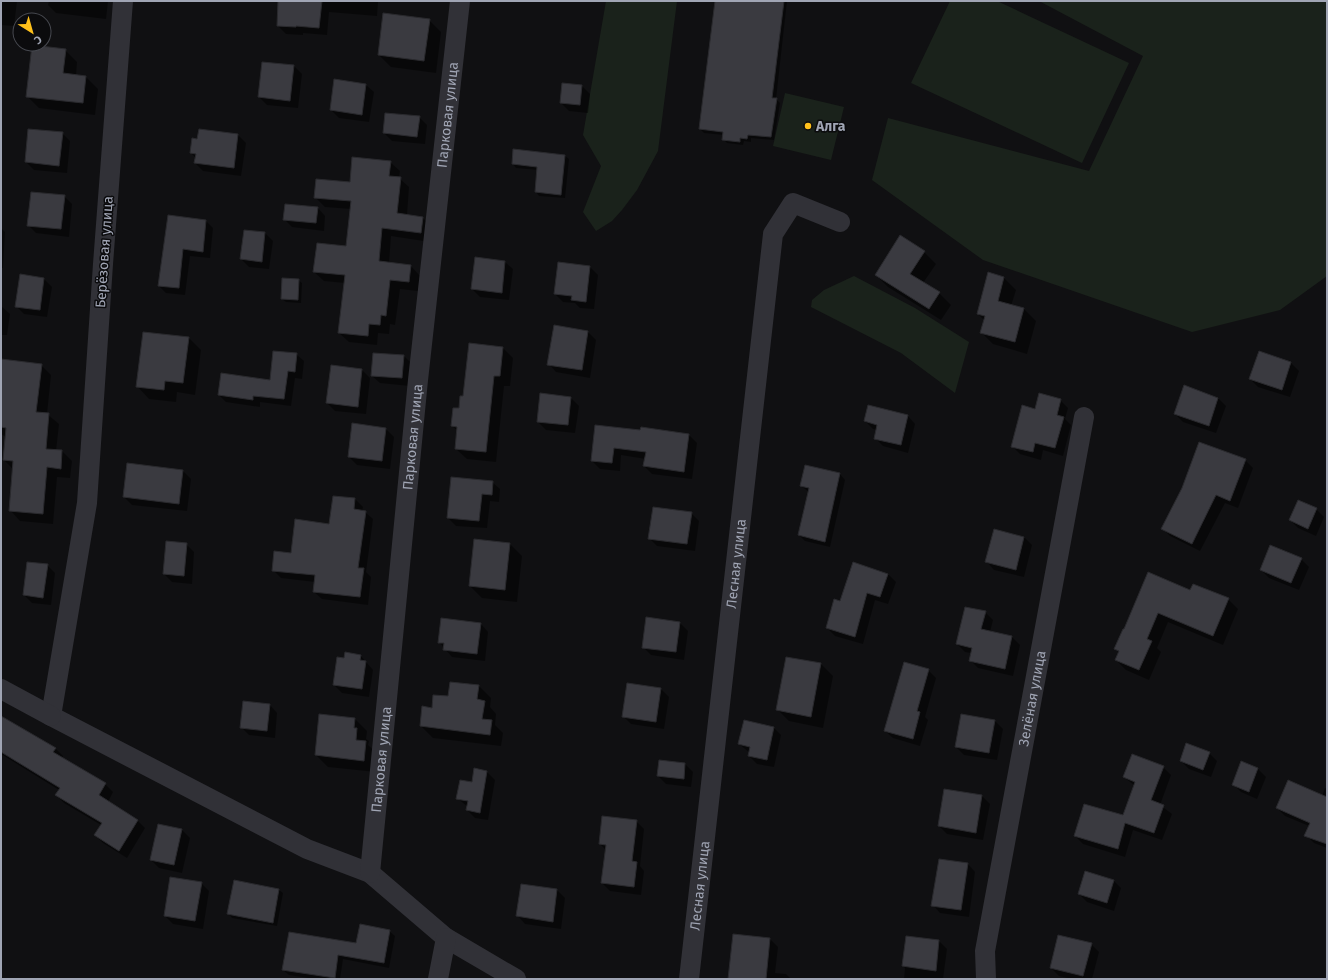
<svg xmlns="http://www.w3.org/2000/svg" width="1328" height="980" font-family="'Fira Sans',sans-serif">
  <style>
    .green { fill: #1a221b }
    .shadow { fill: #0007 }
    .building { fill: #3a3a40; stroke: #2a2a2e }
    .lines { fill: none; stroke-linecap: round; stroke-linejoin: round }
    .minor { stroke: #313137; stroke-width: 20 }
    .poi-dot { fill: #ffc11b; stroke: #0b0b0d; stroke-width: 1.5 }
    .labels { text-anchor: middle; stroke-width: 3; stroke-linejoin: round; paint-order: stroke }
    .street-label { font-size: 14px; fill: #a0a5b4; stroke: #0b0b0d }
    .poi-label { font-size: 14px; font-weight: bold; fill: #a0a5b4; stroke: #0b0b0d; text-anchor: start }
  </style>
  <rect width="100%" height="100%" fill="#101012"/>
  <path class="green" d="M606 1H677L658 151 637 190 622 210 612 221 596 231 583 212 601 166 583 135Z
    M950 1H997L1129 63 1082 163 911 83Z
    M1039 1H1327V276L1280 310 1192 332 983 260 872 180 888 118 1089 171 1143 56Z
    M785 93 844 107 831 160 773 146Z
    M854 276 915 308 969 342 955 393 901 353 811 307 812 300 824 290Z"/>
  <path class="shadow" d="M1 1H17L14 26 1 25Z
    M49 1H108L106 19 56 13 48 5Z
    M278 1H377L378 2 377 16 329 12 327 35 303 33V35L286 34 278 26Z
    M716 1H787L776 99 780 103 774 140 751 138V142L744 141 743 145 727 143 723 139 724 135 704 133 700 129Z
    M429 20 441 32 436 73 391 67 379 55Z
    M65 50 77 62 76 76 86 77 98 89 95 115 39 108 27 96Z
    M263 63 294 66 302 74 298 108 267 105 259 97Z
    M366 85 374 92 369 122 339 118 331 110Z
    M582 86 590 94 588 113 569 111 561 103Z
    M419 117 427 125 425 144 392 141 384 133Z
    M62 133 70 141 67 173 34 170 26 162Z
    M238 135 246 143 241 176 203 171 195 163 196 158 191 153Z
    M514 150 565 156 569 159 565 198 539 196 536 192 538 170 516 168 513 164Z
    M390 162 400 171 399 178 409 187 407 215 423 218 432 227 430 242 391 236 389 263 411 266 420 276 418 291 400 289 395 325 390 324 389 334 378 333 377 345 349 342 339 333 345 283 324 281 314 272 347 247 351 209 325 207 316 198 351 183Z
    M64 196 72 204 69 237 36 233 28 225Z
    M318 208 325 216 324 231 292 227 284 219Z
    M168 217 206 221 213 228 210 258 190 256 185 295 166 293 159 286Z
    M1 228 5 232 3 268H1Z
    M265 233 273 241 269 269 249 267 241 259Z
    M924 252 936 264 923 283 939 293 951 305 941 320 888 287 876 275Z
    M505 262 513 269 509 300 480 297 472 289Z
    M590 267 598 275 594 309 580 308 575 303 563 302 555 294Z
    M989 273 1004 278 1016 290 1011 306 1024 309 1036 321 1027 354 993 344 981 332 984 320 978 314Z
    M44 279 52 287 47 317 24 314 16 306Z
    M298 280 302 283 301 303 286 302 282 299Z
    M1 306 10 314 7 335H1Z
    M555 326 588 332 596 340 590 378 556 372 549 364Z
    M189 338 201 350 195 395 177 392 176 402 149 399 137 386Z
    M503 348 513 358 510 386H504L496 462 467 459 456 449 458 431 452 426 464 397Z
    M296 354 304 361 302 379 295 378 291 406 260 402V407L226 402 219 395 271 381Z
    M374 354 404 356 412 364 410 386 380 383 372 376Z
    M1 360 41 365 51 375 47 414 59 424 56 451H62L72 461 70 478 57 477 53 524 20 521 10 510 13 469 4 460 6 437 1 434Z
    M1291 363 1299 371 1290 397 1258 387 1250 379Z
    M362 370 370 378 366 414 335 411 327 403Z
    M571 398 579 406 575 433 546 430 538 422Z
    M1218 398 1226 406 1216 433 1183 422 1175 414Z
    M1060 400 1068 408 1065 419 1071 425 1063 456 1043 450 1041 460 1020 454 1012 446 1036 410Z
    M908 416 915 424 908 453 883 446 875 438 877 430 873 429 865 421Z
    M386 429 394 437 390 469 357 465 349 457Z
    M641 429 689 435 697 443 692 479 652 474 644 466 646 459 621 455 620 471 600 469 592 461 641 431Z
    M1245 460 1253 468 1238 508 1225 503 1200 551 1170 536 1162 528Z
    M128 464 183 471 191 479 187 511 132 505 124 497Z
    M840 474 845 480 830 547 805 541 799 535 809 492 801 486Z
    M492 482 500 489 499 502 490 501 487 528 456 526 448 518Z
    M355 499 363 507 362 511 365 512 373 519 366 572 371 577 368 605 322 599 314 592 315 582 281 578 273 570 330 526Z
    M1316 509 1324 517 1316 536 1298 528 1290 520Z
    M691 513 699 521 695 551 657 546 649 538Z
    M1024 537 1032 545 1024 577 994 570 987 562Z
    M186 544 194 552 192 584 172 582 164 574Z
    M510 544 522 556 517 602 482 598 470 586Z
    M1301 559 1309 567 1299 590 1269 578 1261 570Z
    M47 565 55 573 51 605 32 603 24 595Z
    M888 574 896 582 888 604 875 600 863 644 835 636 827 628 841 602Z
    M1191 591 1228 599 1238 609 1223 645 1168 622 1157 648 1161 652 1149 680 1126 670 1116 660 1119 652 1115 649 1123 630Z
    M985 612 993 620 990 632 1012 637 1020 645 1013 676 978 668 970 660 971 653 965 652 957 644Z
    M680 623 688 631 684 660 651 655 643 647Z
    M481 624 488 632 485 661 452 657 439 642Z
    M361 656 373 670 369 697 342 693 334 685Z
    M821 664 833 676 823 728 789 721 777 709Z
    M928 670 936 678 925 717 928 720 920 746 893 738 885 731Z
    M628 684 661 689 669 697 664 729 631 724 623 716Z
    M479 686 491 698 490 707 496 714 495 725 503 733 501 746 433 738 421 726 433 709 449 698Z
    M270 705 277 713 275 738 249 735 241 727Z
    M962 715 995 721 1003 729 997 760 964 755 956 747Z
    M1 717 55 748 63 756 62 758 105 784 113 792 108 802 138 821 145 828 127 858 103 843 95 835 101 825 64 803 56 795 59 790 1 754Z
    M355 719 367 731 366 739 369 741 368 745 378 754 376 772 328 767 316 755Z
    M773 727 781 735 774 767 757 764 749 756 750 753 739 744Z
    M1209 753 1217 761 1211 777 1189 769 1181 761Z
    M660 761 685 764 693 772 691 787 666 784 658 776Z
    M1242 763 1258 769 1266 777 1257 799 1241 792 1233 784Z
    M1163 767 1171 775 1160 805 1172 814 1162 840 1133 830 1125 857 1083 844 1075 836 1124 816 1135 786 1124 777Z
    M487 772 495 780 488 820 475 818 467 810 468 807 457 798Z
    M1325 788 1327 789V848L1314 843 1306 835 1309 826 1285 816 1277 808 1322 796Z
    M982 796 990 804 983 840 947 834 939 826Z
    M636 821 644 829 640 866 644 871 641 895 610 891 602 883 606 850 600 844Z
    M182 830 190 838 182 873 159 868 151 860Z
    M968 864 975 872 969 917 940 913 933 905Z
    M1114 881 1121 888 1114 911 1087 902 1079 894Z
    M201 883 209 891 203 929 173 924 165 916Z
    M522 885 557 890 565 898 561 929 525 924 518 916Z
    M279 890 283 893 277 926 232 918 229 914Z
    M389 931 395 936 389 968 343 959 340 979H315L289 975 283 970Z
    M770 939 778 947 775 973 786 974 791 979H729Z
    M939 941 947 949 943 979H904L905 968 903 966Z
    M1091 944 1099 952 1092 979H1072L1059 976 1051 968Z"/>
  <path class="building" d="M278 1H322L319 28 296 26V27L277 26Z
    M715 1H784L772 98H777L771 137 748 135 747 139 740 138V142L722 140 723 132 699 129Z
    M383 13 430 19 424 61 378 55Z
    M32 45 66 49 63 73 86 76 83 103 26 97Z
    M262 62 294 65 290 101 258 97Z
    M334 79 366 84 362 115 330 110Z
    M562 83 582 85 580 105 560 103Z
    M385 113 420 116 417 137 383 133Z
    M28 129 63 132 59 166 25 162Z
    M199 129 238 134 234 168 194 163 196 154 190 153 192 138 197 139Z
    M513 149 565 155 561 195 535 192 537 167 512 164Z
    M352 157 391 161 389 176 401 177 397 213 423 217 421 233 382 228 379 261 411 265 409 282 390 280 386 316 381 315 380 325 369 324 368 336 338 333 345 275 313 272 317 243 346 246 351 201 314 198 316 179 350 182Z
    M31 192 65 195 61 229 27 226Z
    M285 204 318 207 316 223 283 220Z
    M168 215 206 220 203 252 183 249 179 288 158 286Z
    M244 230 265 232 262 262 240 259Z
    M900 235 925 251 910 274 940 292 929 309 875 275Z
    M475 257 505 261 502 293 471 289Z
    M558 262 590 266 586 302 571 300 572 296 554 294Z
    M988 272 1004 277 998 301 1024 308 1015 342 980 333 985 316 977 314Z
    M20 274 44 278 40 310 15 307Z
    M282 278 299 279 298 300 281 299Z
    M554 325 588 331 582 370 547 365Z
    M143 332 189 337 183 383 165 381 164 390 136 387Z
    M469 343 503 347 500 376H494L486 452 455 449 457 427 451 426 453 408H459L460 396H463Z
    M273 351 297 353 295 372 288 371 284 399 253 396V400L218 395 221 373 270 380Z
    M1259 351 1291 362 1282 390 1249 379Z
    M373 353 404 355 402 378 371 376Z
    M1 359 42 364 36 412 49 413 46 449 62 450 61 469 47 467 43 514 9 511 13 461 3 460 6 428 1 427Z
    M331 365 362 369 358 407 326 403Z
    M1184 385 1218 398 1209 426 1174 414Z
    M540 393 571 397 568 425 537 422Z
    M1039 393 1061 399 1057 415 1064 417 1055 448 1035 443 1033 452 1011 447 1022 405 1035 409Z
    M868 405 908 415 901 445 874 439 877 425 864 421Z
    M352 423 386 428 382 461 348 457Z
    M595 425 640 430 641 427 689 434 684 472 643 466 646 452 614 448 612 463 591 461Z
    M1199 442 1246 459 1230 501 1216 495 1192 544 1161 529 1182 488Z
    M127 463 183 470 179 504 123 497Z
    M805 465 840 473 825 542 798 535 809 488 800 486Z
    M451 477 493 481 492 495 482 494 479 521 447 518Z
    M333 496 355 498 354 509 366 511 358 568H364L360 597 313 592 315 575 272 571 274 551 291 553 295 519 329 524Z
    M1298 500 1317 508 1308 529 1289 520Z
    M653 507 692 512 687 544 648 539Z
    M994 529 1024 537 1016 570 985 562Z
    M474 539 510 543 505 590 469 586Z
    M166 541 187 543 184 576 163 574Z
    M1270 545 1302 558 1291 583 1260 570Z
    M27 562 48 564 43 598 23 595Z
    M853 562 888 574 880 597 867 593 855 637 826 628 834 599 840 601Z
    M1148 572 1190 590 1193 584 1229 598 1213 636 1158 613 1147 639 1152 641 1139 670 1115 660 1119 651 1114 649 1123 629H1124Z
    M965 607 986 611 981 629 1012 636 1005 669 969 661 972 648 956 644Z
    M646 617 680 622 676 652 642 648Z
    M441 618 481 623 477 654 443 650 444 643H438Z
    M345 652 361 655 360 660 366 661 362 689 333 685 337 657 344 658Z
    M786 657 821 663 811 717 776 710Z
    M904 662 929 669 917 711 920 712 913 739 884 731Z
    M450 682 479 685 477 699 485 701 482 719 492 720 490 735 420 726 422 706 432 708 433 695 448 696Z
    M627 683 661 688 656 722 622 717Z
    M243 701 270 704 267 731 240 728Z
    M319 714 355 718 354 728H357L356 740 366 741 364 761 315 755Z
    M961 714 995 720 989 753 955 747Z
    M1 716 56 748 53 752 106 783 99 795 138 820 119 851 94 835 102 823 55 795 60 788 1 752Z
    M744 720 774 727 767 760 748 756 750 747 738 744Z
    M1186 743 1210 752 1203 770 1180 761Z
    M1132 754 1164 766 1151 800 1164 805 1154 833 1125 823 1118 849 1074 836 1084 804 1123 815 1135 782 1123 777Z
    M659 760 685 763 684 779 657 776Z
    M1241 761 1258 768 1249 792 1232 785Z
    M474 768 487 771 480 813 466 810 468 801 456 799 460 780 472 782Z
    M1288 780 1327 797V844L1304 836 1310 823 1276 808Z
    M944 789 982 795 976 833 938 826Z
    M602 816 637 820 632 861 637 862 634 887 601 883 606 845 599 844Z
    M158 824 182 829 174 865 150 860Z
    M939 859 968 863 961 910 931 906Z
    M1085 871 1114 880 1107 903 1078 894Z
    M170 877 202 882 195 921 164 916Z
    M234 880 279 889 273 923 227 914Z
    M521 884 557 889 553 922 516 916Z
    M360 924 390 930 384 963 338 955 335 978 282 970 289 932 356 943Z
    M733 934 770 938 766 979H728Z
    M1058 935 1092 943 1083 976 1050 968Z
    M906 936 939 940 936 971 902 966Z"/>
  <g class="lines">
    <g class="minor">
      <path d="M123 1 103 264 87 503 51 716 307 849 370 873 446 938 516 979"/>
      <path d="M1 689 51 716"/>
      <path id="s1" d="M370 873 418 380 460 1"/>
      <path d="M438 979 446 938"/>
      <path id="s2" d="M689 979 773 234 793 203 840 222"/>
      <path id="s3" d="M986 979 985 951 1084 417"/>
    </g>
  </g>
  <circle class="poi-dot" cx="808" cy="126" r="4"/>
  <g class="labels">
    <g class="street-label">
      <text dy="5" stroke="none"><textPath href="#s1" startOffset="762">Парковая улица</textPath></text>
      <text transform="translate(104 252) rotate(-86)" y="5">Берёзовая улица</text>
      <text dy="5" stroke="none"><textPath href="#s1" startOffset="438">Парковая улица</textPath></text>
      <text dy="5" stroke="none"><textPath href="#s2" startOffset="418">Лесная улица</textPath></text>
      <text dy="5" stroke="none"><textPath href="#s3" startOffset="285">Зелёная улица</textPath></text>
      <text dy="5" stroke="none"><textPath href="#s1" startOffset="114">Парковая улица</textPath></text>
      <text dy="5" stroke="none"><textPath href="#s2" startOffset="94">Лесная улица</textPath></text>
    </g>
    <g class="poi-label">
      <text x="816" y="131">Алга</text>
    </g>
  </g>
  <rect width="1328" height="980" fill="none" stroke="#a0a5b4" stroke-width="4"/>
  <g transform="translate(32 32) rotate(143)"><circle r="19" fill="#0b0b0d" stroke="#474950"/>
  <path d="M0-3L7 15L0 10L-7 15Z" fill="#ffc11b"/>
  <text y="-6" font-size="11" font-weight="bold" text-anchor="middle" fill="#a0a5b4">С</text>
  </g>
</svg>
